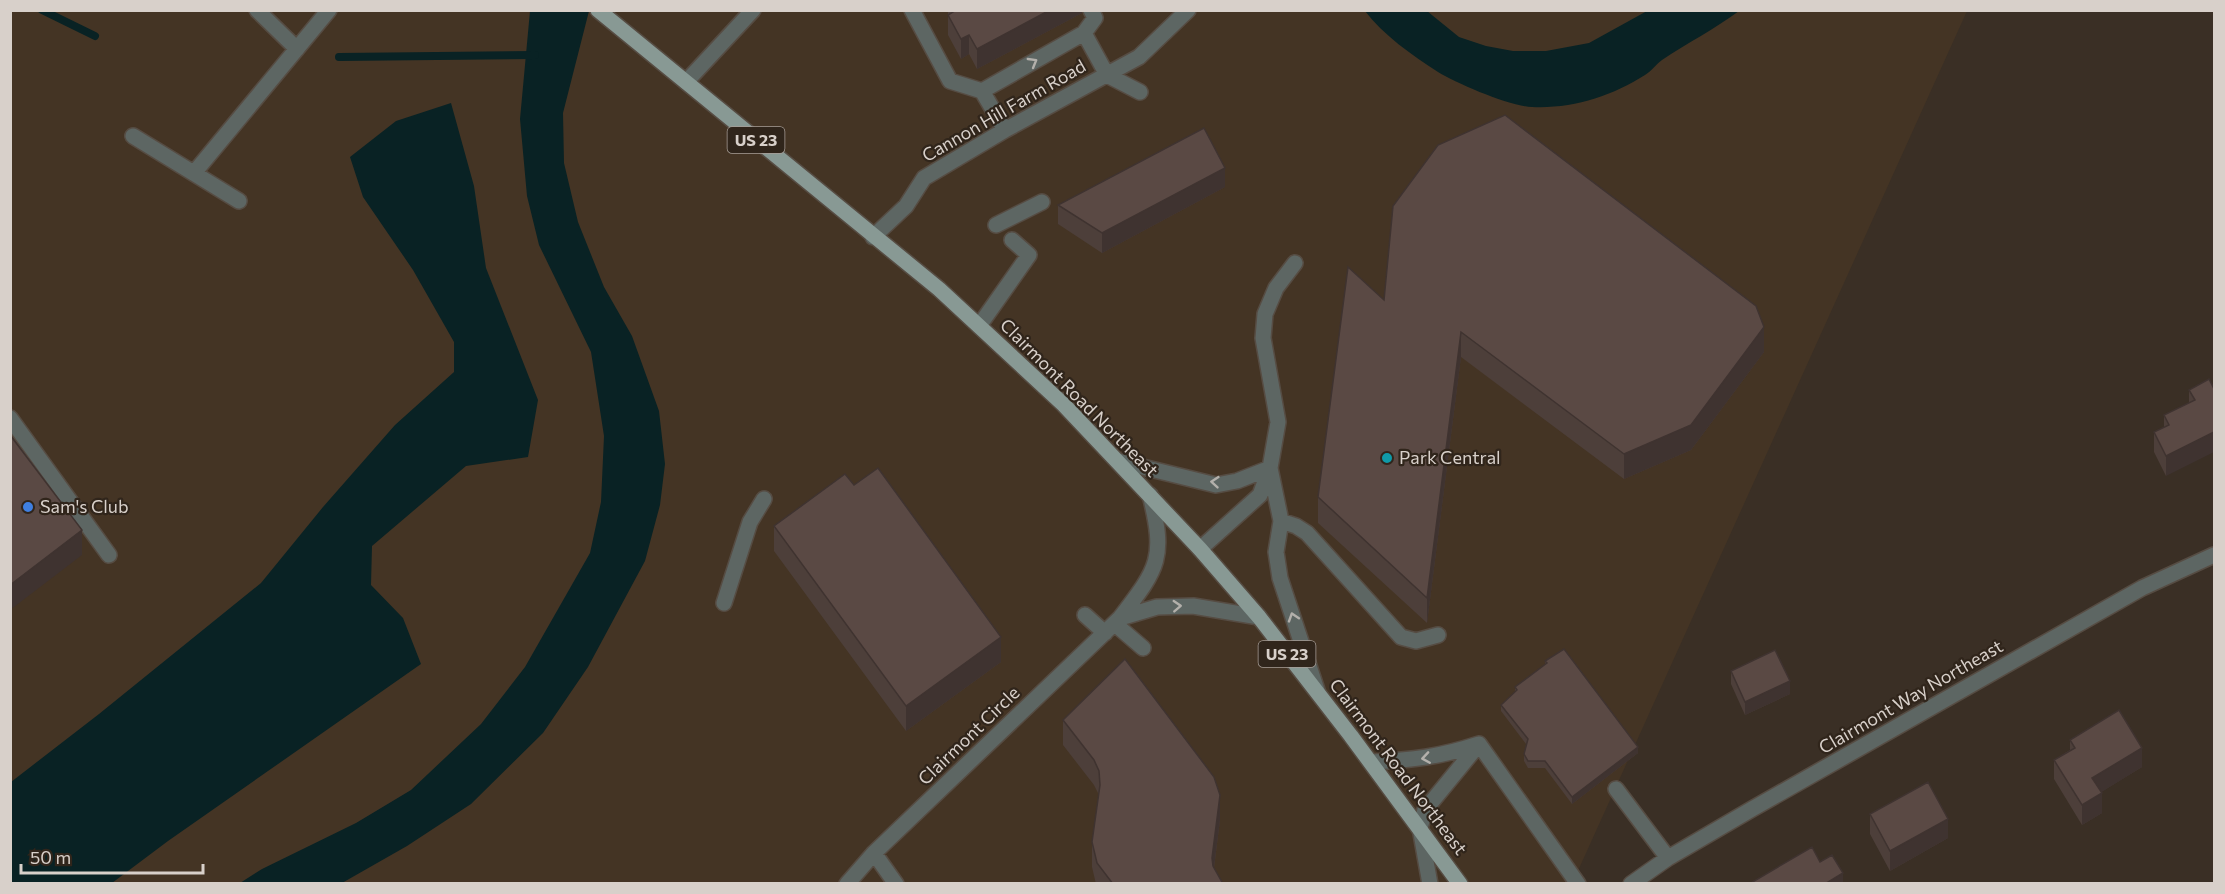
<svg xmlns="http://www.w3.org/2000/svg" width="2225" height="894" font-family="Commissioner,sans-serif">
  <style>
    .built { fill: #443424 }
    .water { fill: #092224 }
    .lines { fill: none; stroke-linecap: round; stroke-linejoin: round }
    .stream { stroke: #092224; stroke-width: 8 }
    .minor-casing { stroke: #564c43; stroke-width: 18 }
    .major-casing { stroke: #564c43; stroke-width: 18 }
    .minor { stroke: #5d6663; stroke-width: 15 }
    .major { stroke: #889994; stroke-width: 15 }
    .wall { fill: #4d3f3a }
    .shaded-wall { fill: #3f3330 }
    .building { fill: #5a4944; stroke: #3f3330; stroke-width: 1.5 }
    .oneway { stroke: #b3b0ab }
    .culture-dot { fill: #0f9aa8; stroke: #30251b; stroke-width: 2 }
    .shop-dot { fill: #3f7fe0; stroke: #30251b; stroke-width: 2 }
    .labels { text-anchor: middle; stroke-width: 4.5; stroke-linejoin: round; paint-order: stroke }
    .shield { fill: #30251b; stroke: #a69d96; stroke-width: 1.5 }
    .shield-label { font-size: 16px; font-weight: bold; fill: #d8d0ca }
    .street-label { font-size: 18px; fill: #d8d0ca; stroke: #30251b }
    .poi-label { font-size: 18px; fill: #d8d0ca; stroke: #30251b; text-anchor: start }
  </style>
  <rect width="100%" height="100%" fill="#3a2f25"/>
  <path class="built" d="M10 11H1967L1572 884 11 883Z"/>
  <path class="water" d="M530 11H589L563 113 564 163 578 222 604 287 632 336 659 411 665 464 660 505 645 561 588 667 543 733 471 804 407 846 342 883H240L262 869 356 823 411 790 481 724 525 667 590 553 601 502 604 436 591 352 539 245 527 196 520 119Z
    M1365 11H1427L1459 37 1486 46 1513 51H1546L1589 43 1647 11H1739C1715 29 1687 43 1662 60 1656 64 1652 71 1645 75 1612 96 1572 109 1532 107 1509 106 1458 84 1438 72 1412 55 1383 35 1365 11Z
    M451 103 474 186 486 268 538 400 528 457 466 466 372 546 371 585 403 618 421 664 168 841 112 883H11V782L99 714 261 583 323 507 395 425 454 372V342L413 270 363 197 350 157 396 121Z"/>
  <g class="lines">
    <path class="stream" d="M42 10 95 36
      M339 57 535 55"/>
    <g class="minor-casing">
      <path id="minor" d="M257 10 297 49
        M912 10 950 81 982 91 1005 130
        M1084 33 1107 75 1140 92
        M686 82 753 10
        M982 91 1084 33 1095 18 1091 10
        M133 136 239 201
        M194 173 329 10
        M996 225 1042 202
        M873 237 906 206 924 178 1005 130 1139 57 1188 10
        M979 326 1029 255 1012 240
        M10 418 109 555
        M1118 461 1216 485 1237 481 1270 468 1281 521 1276 552 1280 578 1317 690
        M1281 521 1296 526 1307 533 1401 637 1416 641 1438 635
        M1200 549 1260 495 1270 468 1278 422 1263 338 1265 314 1276 288 1295 263
        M724 603 750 522 764 499
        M1085 615 1105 633
        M1120 618 1157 607 1193 606 1259 617
        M1115 624 1143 648
        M1479 744 1578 884
        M1371 762C1413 760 1439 757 1479 744
        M1616 789 1668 858
        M874 853 896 884
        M847 884 874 853 1120 618C1158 568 1166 559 1150 495
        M1430 884 1420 828 1425 810 1479 744
        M1631 884 1668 858 1752 809 2142 588 2214 555"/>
    </g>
    <g class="major-casing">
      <path id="major" d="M598 10 939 289 1064 405 1200 549 1259 617 1351 736 1460 884"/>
    </g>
    <use href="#minor" class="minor"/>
    <use href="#major" class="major"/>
  </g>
  <path class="wall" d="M948 10H1082V13L977 69 969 54 961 59 948 35Z
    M1225 187 1102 253 1058 224V205Z
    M1384 300 1764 352 1691 450 1624 479 1461 357 1427 623 1318 523V497Z
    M2214 389 2166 476 2154 452V432L2164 427V415L2189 403V390Z
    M854 485 1001 662 906 731 774 551V526Z
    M1545 661 1638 753 1572 804 1545 768H1528L1524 761V754L1526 744 1501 711V705L1515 692V687L1545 665Z
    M1731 671 1790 694 1745 715 1731 684Z
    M1063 720 1220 820 1214 868 1223 884H1096L1092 867V842L1099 795 1094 785 1063 745Z
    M2070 740 2142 767 2101 792 2102 813 2082 825 2054 779V760L2070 750Z
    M1870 814 1948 838 1890 871 1870 834Z"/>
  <path class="shaded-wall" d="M1050 10H1082V13L977 69V49Z
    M969 35V54L961 59V39Z
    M1225 168V187L1102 253V233Z
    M1764 327V352L1691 450 1624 479V454Z
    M1461 332V357L1427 623V598Z
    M2214 432V452L2166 476V456Z
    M82 530V555L10 610V585Z
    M1001 637V662L906 731V706Z
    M1790 681V694L1745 715V702Z
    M1638 747V753L1572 804V797Z
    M2142 748V767L2092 798V778Z
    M2102 793V813L2082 825V805Z
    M1220 795V820L1212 883V858Z
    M1948 819V838L1890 871V851Z
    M1843 873V884H1825Z"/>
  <path class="building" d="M956 10H1050L977 49 969 35 961 39 948 15Z
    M1505 115 1756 306 1764 327 1691 425 1624 454 1461 332 1427 598 1318 497 1348 267 1384 300 1393 206 1438 145Z
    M1204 128 1225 168 1102 233 1058 205Z
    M2209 379 2214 389V432L2166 456 2154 432 2169 425 2164 415 2195 400 2189 390Z
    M10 435 82 530 10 585Z
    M878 468 1001 637 906 706 774 526 845 474 854 485Z
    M1564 649 1638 747 1572 797 1545 761H1528L1524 754 1528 739 1501 705 1517 690 1515 687 1547 663 1545 661Z
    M1775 650 1790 681 1745 702 1731 671Z
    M1125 659 1214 777 1220 795 1212 858 1213 866 1223 884H1113L1097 863 1092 842 1100 785 1099 771 1094 760 1063 720Z
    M2119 710 2142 748 2092 778 2102 793 2082 805 2054 760 2075 748 2070 740Z
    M1928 782 1948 819 1890 851 1870 814Z
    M1812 847 1820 862 1832 855 1843 873 1825 884H1749Z"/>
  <defs><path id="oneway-chevron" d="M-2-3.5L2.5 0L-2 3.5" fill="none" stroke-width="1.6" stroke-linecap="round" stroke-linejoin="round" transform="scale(1.5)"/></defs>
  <g class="oneway">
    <use href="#oneway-chevron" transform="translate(1033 62) rotate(-30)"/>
    <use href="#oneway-chevron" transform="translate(1215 482) rotate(-175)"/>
    <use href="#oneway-chevron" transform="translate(1177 606) rotate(-3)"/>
    <use href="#oneway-chevron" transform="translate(1293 617) rotate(-108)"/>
    <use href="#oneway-chevron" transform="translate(1426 758) rotate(171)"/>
  </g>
  <circle class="culture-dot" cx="1387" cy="458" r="6"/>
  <circle class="shop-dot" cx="28" cy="507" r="6"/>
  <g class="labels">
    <g class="shield">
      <rect x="727.5" y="127" width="57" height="26" rx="4.5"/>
      <rect x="1258.5" y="641" width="57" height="26" rx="4.5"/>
    </g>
    <g class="shield-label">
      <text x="756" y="146">US 23</text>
      <text x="1287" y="660">US 23</text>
    </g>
    <g class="street-label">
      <text transform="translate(1004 111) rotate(-30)" y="6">Cannon Hill Farm Road</text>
      <text transform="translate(1079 398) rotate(45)" y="6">Clairmont Road Northeast</text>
      <text transform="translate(1911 697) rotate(-30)" y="6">Clairmont Way Northeast</text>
      <text transform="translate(969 736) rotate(-44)" y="6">Clairmont Circle</text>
      <text transform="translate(1398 767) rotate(53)" y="6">Clairmont Road Northeast</text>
    </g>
    <g class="poi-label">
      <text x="1399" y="464">Park Central</text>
      <text x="40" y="513">Sam's Club</text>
    </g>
  </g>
  <rect width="2225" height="894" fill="none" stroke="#d8d0ca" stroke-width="24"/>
  <path d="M21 864v9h182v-9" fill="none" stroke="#d8d0ca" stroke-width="3"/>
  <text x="30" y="864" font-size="18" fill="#d8d0ca" stroke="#30251b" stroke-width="4.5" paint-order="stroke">50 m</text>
</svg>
